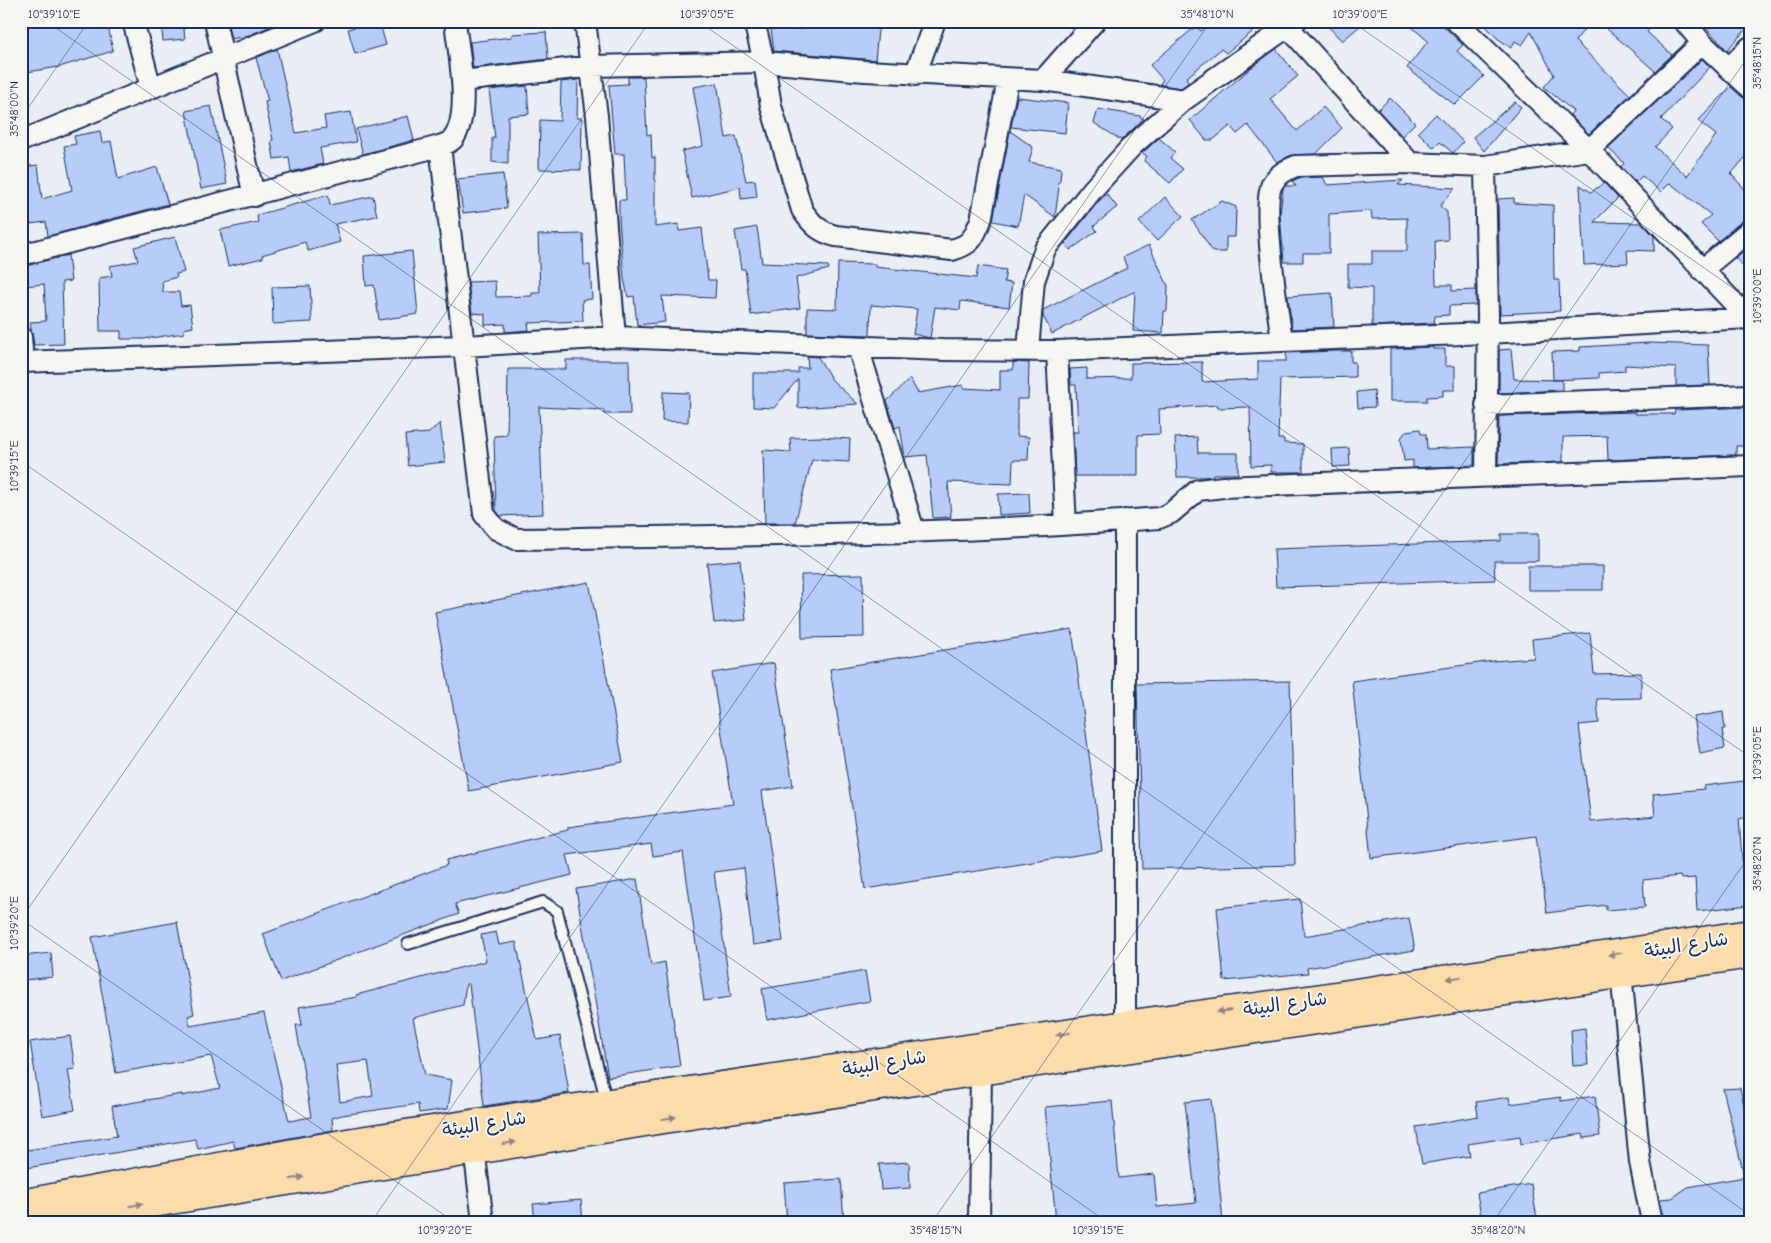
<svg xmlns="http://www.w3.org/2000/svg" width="1771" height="1243" font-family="'Comic Neue','Playpen Sans Arabic',sans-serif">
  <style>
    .building { fill: #b7ccfb; stroke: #1b2f5e; fill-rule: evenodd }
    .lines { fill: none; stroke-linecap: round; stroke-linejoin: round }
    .lane-casing { stroke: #1b2f5e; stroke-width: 14 }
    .street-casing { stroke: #1b2f5e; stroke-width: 24 }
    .highway-casing { stroke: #1b2f5e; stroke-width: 31 }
    .lane { stroke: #f6f6f2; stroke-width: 10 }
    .street { stroke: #f6f6f2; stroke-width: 20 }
    .highway { stroke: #fddcac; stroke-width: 28 }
    .oneway { fill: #8c8685 }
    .ticks { fill: none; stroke: #1b2f5e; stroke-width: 1; stroke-opacity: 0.45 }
    .labels { text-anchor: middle; stroke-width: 4; stroke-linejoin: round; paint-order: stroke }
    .street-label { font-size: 19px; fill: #1b2f5e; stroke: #f6f6f2 }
    .neatline { fill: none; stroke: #1b2f5e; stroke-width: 2 }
    .ticks-label { font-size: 12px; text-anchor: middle; fill: #1b2f5e }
  </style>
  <rect width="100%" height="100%" fill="#e9eef4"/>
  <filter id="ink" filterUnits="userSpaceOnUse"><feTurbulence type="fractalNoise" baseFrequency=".02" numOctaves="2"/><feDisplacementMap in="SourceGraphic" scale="10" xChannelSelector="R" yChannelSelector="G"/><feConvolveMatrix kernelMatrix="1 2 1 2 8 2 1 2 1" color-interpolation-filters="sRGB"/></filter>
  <g filter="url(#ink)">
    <path class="building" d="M21 21H107L113 51 59 67 27 72 21 48Z
      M161 21H183L185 39 163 41Z
      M227 21H279V23L249 35 231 39Z
      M379 21 386 45 355 54 348 29Z
      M805 21H879L875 60 774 51 771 29H804Z
      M1212 21H1266L1226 53 1221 49 1186 78 1189 82 1181 88 1161 85 1160 83 1163 80 1150 65 1196 26 1201 31Z
      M1323 21H1366L1342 41Z
      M1405 21H1438L1463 45 1457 51 1484 76 1455 105 1407 68 1428 41Z
      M1481 21H1591L1575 41 1630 95 1589 134 1570 115 1573 111 1544 87 1554 75 1531 32 1522 45 1515 41 1511 48 1497 38Z
      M1598 21H1657L1647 32 1672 55 1655 71Z
      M1700 21H1750V25L1727 50Z
      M546 32 548 59 473 68 470 42 512 37V34Z
      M277 49 296 133 326 128 324 116 351 112 356 142 320 148 323 164 291 172 289 157 274 159 271 141 273 140 265 102 268 101 256 58Z
      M1276 49 1298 76 1270 99 1297 131 1323 107 1342 128 1316 154 1292 155 1277 162 1248 125 1237 134 1230 126 1213 140H1206L1190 120 1252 67Z
      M1702 59 1710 67 1661 119 1672 129 1655 147 1687 176 1716 135 1698 121 1731 87 1742 97 1750 100V152L1731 174 1750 195V218L1742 221 1718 241 1701 224 1711 215 1670 183 1661 192 1642 176 1636 182 1621 167 1624 163 1608 148Z
      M628 77H644L647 135 651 134 652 158 655 157V227L678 224 679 231 702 228 708 280H716L715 298 662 296 665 322 637 325 634 296 628 297 624 279 619 220V200H626L624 154H615L609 85 628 84Z
      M578 80 577 118H582L581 170 539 169 540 120 560 121 561 82Z
      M717 83 726 138 736 136 746 181 755 180 757 197 741 199 740 187 692 198 682 151 703 146 693 87Z
      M527 86 529 114 508 116V164L492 162V138H495L489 90Z
      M1017 97 1068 103 1065 133 1011 127Z
      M1390 98 1415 123 1402 136 1378 110Z
      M1515 102 1521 107 1484 151 1473 137Z
      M211 106 227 184 201 189 186 111Z
      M1098 109 1140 116 1144 119 1121 140 1094 123Z
      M1436 114 1463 142 1453 153 1440 142 1434 148 1418 132Z
      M408 116 414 140 363 154 356 129Z
      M100 131 102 143 111 141 118 179 157 167 168 204 48 236 46 222 22 225 21 167 38 165 42 199 72 190 64 146 76 144 74 136Z
      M1010 131 1033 147 1029 162 1061 168 1060 180 1057 185 1059 187 1055 217 1024 195 1018 226 993 221Z
      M1159 138 1175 152 1170 158 1183 169 1170 183 1144 161 1147 156 1142 153Z
      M503 174 507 208 463 213 458 179Z
      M1323 177 1327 185 1403 180 1398 185 1455 188 1440 206 1447 212 1448 240 1435 241 1436 285H1452V291L1476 290V305L1449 306V315L1435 316 1434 323 1372 326V288L1348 287V264H1372V251H1407V218L1372 219 1371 211 1329 214V253H1303V262H1284L1280 214 1283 189 1285 186H1296L1292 181 1299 178Z
      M1604 183 1618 198 1594 222 1642 223 1654 236V251L1627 250 1628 263 1584 265 1580 185 1591 192Z
      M1107 194 1117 207 1094 226 1097 231 1070 250 1065 243 1099 201Z
      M328 195 330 205 373 196 377 216 335 224 340 242 308 251 305 242 262 255 263 258 228 266 220 230 258 222 257 215Z
      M1165 197 1183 216 1157 241 1139 222Z
      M1514 198V203L1553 205 1554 280H1559L1560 311 1500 314 1498 199Z
      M1222 201 1236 207 1235 237H1226V252H1213L1192 220Z
      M757 227 762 263 828 266 829 269 796 278 800 308 751 315 745 269H741L735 231Z
      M583 234 584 265H590L592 299 582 300 583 321 528 323 529 330 505 332V324L485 325V314L472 313 468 282 495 281 496 297 532 296V293H540L538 235Z
      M175 237 184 272 176 274 177 277 162 281 163 292H179L181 306 190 305 193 327 184 329V333L144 339H121V331H100L99 278 112 276 110 266 138 261 134 247Z
      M1149 245 1168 286 1167 311H1164L1163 333 1133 331 1135 291 1052 334 1043 316V310L1127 268 1123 257Z
      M1750 246V272L1735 258Z
      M412 251 418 314 379 320 374 285 366 286 364 256Z
      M68 255 71 281 62 282 64 344 34 345 30 322 46 321 44 284 24 286 22 267Z
      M838 263 875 264V267L976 278 978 266 1006 270 1004 282 1012 283 1009 307 961 301 960 310 935 307 930 338 913 334 917 309 871 305 870 335 807 333V308L837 309Z
      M310 286 312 322 273 324 272 287Z
      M1332 293 1334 327 1292 329 1288 296Z
      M1648 343 1708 345 1710 385 1676 386V368L1625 365V371L1599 373V378L1553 380 1552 352 1580 351V347Z
      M1433 347V349H1445V366H1455V390H1443V396L1427 397V401H1390V349Z
      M1511 349 1514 379 1562 380V390L1499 393V350Z
      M1335 351H1351V362H1355V377L1280 379 1278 439H1284V443L1303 444V472H1271V465L1251 466 1250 407 1218 408V405L1159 409 1160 434 1138 435V476H1075L1073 432H1078L1076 385H1071L1070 369 1087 368V379L1131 378V363L1202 362V382L1258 379V361H1286V353Z
      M807 356 818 357 832 380 858 404 798 408V379L774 408 753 407V373H798V368H808Z
      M566 360H629L630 414H604V410L539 407 543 514 500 516 496 510 494 436 507 435 508 369H566Z
      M1013 362 1029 363 1028 399H1017V436L1029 437 1028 460H1013L1012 484 948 482 951 517 933 518 927 455 905 457 900 426 895 428 887 401 910 379 918 393 963 385V388L1000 390V370H1013Z
      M1374 390 1375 407 1358 408 1357 392Z
      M663 392 689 393 688 422 662 421Z
      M1750 407V446H1736V455L1608 460 1607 436 1563 437V462L1498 464 1499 416 1635 412V414H1674L1675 410Z
      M440 423 445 462 408 466 405 435 429 433Z
      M1420 429 1421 434H1426L1427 449 1474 447V465L1413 468V460L1404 461 1401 438 1406 431Z
      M821 437 850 439 849 462 812 460 795 523H765L763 450 791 452 790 438Z
      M1197 437 1198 453H1238V474H1213V476L1203 477H1177L1175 438Z
      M1349 448 1350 466 1333 467 1332 449Z
      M1029 493 1030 513 999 515 998 494Z
      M1501 534H1538V561H1494L1495 580 1276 587 1274 549 1501 541Z
      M740 560 746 620 714 623 707 563Z
      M1528 566H1603V590H1528Z
      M863 574 864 637 802 638 801 575Z
      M589 582 623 762 469 791 435 612Z
      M1072 629 1102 851 865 889 830 669Z
      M1590 633 1594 674 1641 673V698L1597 699 1599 723 1579 725 1591 822 1655 816 1653 794 1704 789 1703 786 1744 781 1749 817 1739 819 1744 884H1746L1749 905 1697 911 1695 878 1681 879 1680 876 1643 880 1645 907 1606 910V905L1547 913 1536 836 1371 858 1352 681 1493 661 1534 658 1532 639Z
      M774 663 793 786 762 791 783 941 753 945 744 868 714 872 731 997 704 1001 683 852 653 856 651 844 567 855 572 875 455 904 459 914 281 981 263 934 447 865 446 860 568 830V827L733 804 712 673Z
      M1290 681 1295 865 1142 869 1137 684Z
      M1723 712 1725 729H1722L1725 748 1700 753 1694 717Z
      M637 879 651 965 665 962 680 1066 608 1077 576 889Z
      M1300 899 1304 936 1409 918 1415 950 1307 968 1308 973 1224 981 1217 908Z
      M177 922 194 1014 188 1016 190 1026 264 1013 289 1121 311 1117 296 1025H302L299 1007 357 997 356 995 486 961 481 935 496 932 499 945 516 942 537 1040 560 1036 569 1093 484 1106 469 984H466L463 1005 413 1018 425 1075 452 1080 448 1109 419 1113 418 1104 342 1115 332 1118 333 1130 235 1148 233 1141 198 1149 195 1139 21 1169V1151L117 1136 112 1106 182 1094V1096L220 1088 211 1056 116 1073 92 937ZM368 1061 373 1096 340 1102 336 1065Z
      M51 953 53 977 24 980 22 956Z
      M865 971 870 1001 767 1020 762 989Z
      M1585 1028 1588 1065 1573 1066 1571 1030Z
      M70 1036 75 1069 68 1070 75 1110 42 1116 30 1042Z
      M1740 1088 1750 1131V1174L1744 1175 1723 1089Z
      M1595 1096 1600 1136 1584 1138 1583 1134 1521 1144 1520 1136 1468 1144 1470 1156 1422 1164 1416 1127 1478 1116 1476 1102 1509 1097 1510 1104 1561 1097V1101Z
      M1211 1099 1223 1222H1056L1045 1107 1112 1101 1119 1178 1154 1174 1157 1207 1196 1203 1185 1102Z
      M909 1162 910 1188 881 1190 879 1164Z
      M1750 1176V1222H1664L1660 1199 1672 1198 1688 1187Z
      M841 1179 844 1222H787L784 1183Z
      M1531 1184 1537 1218 1515 1222H1482L1477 1193Z
      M581 1200 583 1222H535L533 1204Z"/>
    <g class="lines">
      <g class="lane-casing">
        <path id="lane" d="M408 944 543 902 557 911 607 1103"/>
      </g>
      <g class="street-casing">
        <path id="street" d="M133 21 151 88
          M215 21 254 196
          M455 21C458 51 472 114 453 139 450 143 444 144 440 146L484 514 496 529 516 539C730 535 946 536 1159 518L1171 513 1198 490 1223 487 1750 466
          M585 21 597 116 615 337
          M754 21 764 62 865 71 1043 80 1184 100 1296 21
          M1456 21 1589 150 1750 320
          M1684 21 1702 43 1750 88
          M1289 28 1410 163
          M1702 43 1589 150 1485 166 1410 163 1296 166C1286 170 1278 174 1272 184 1261 206 1278 311 1282 341L1488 333 1748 318
          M1730 67 1750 47
          M915 75 935 21
          M1043 80 1095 21
          M462 81 592 66 764 62 771 106 802 210C812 224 819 232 836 236L952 250C972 244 973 239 981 220L1008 80
          M21 141 315 21
          M1485 166 1488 315 1486 476
          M21 255 440 146
          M1702 270 1750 230
          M21 337 23 362
          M858 347 914 531
          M1028 350 1034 281 1045 249 1093 189 1133 145 1184 100
          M1057 351 1066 525
          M21 362 464 346 615 337 943 350 1057 351 1282 341
          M1486 405 1750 395
          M1621 973 1640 1162 1652 1222
          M1125 1025V520
          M474 1148 483 1222
          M979 1222 981 1071"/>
      </g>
      <g class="highway-casing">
        <path id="highway" d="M21 1204 353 1142 1125 1025 1315 999 1750 934
          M37 1222 657 1120 1750 954"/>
      </g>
      <use href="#lane" class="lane"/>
      <use href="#street" class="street"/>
      <use href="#highway" class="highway"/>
    </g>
    <defs><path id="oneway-solid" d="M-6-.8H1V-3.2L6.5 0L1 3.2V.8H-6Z" transform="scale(1.25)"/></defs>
    <g class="oneway">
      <use href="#oneway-solid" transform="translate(1615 954) rotate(171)"/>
      <use href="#oneway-solid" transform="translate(1454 978) rotate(171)"/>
      <use href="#oneway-solid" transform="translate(1224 1011) rotate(172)"/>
      <use href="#oneway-solid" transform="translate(1063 1034) rotate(171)"/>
      <use href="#oneway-solid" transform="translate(669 1118) rotate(-9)"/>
      <use href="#oneway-solid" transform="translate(509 1143) rotate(-9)"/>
      <use href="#oneway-solid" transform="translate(297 1178) rotate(-10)"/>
      <use href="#oneway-solid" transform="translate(136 1205) rotate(-10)"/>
    </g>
  </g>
  <path class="ticks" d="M46 21 1750 1215M698 21 1750 757M1351 21 1750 300M21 118 89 21M21 461 1107 1222M21 919 454 1222M21 919 650 21M371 1222 1211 21M932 1222 1750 54M1493 1222 1750 855"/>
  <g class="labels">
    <g class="street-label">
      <text transform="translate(1686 944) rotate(-9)" y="7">شارع البيئة</text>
      <text transform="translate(1285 1003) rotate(-8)" y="7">شارع البيئة</text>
      <text transform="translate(884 1062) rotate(-9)" y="7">شارع البيئة</text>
      <text transform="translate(484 1123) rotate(-9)" y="7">شارع البيئة</text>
    </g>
  </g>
  <rect width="1771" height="1243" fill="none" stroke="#f6f6f2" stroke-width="55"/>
  <rect x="28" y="28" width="1716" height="1188" class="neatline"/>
  <g class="ticks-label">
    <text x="54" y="18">10°39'10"E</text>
    <text x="707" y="18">10°39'05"E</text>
    <text x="1207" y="18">35°48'10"N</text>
    <text x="1360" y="18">10°39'00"E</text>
    <text transform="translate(1757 63) rotate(-90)" y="4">35°48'15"N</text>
    <text transform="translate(14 109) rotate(-90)" y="4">35°48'00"N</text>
    <text transform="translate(1757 296) rotate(-90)" y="4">10°39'00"E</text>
    <text transform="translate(14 466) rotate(-90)" y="4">10°39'15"E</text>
    <text transform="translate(1757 753) rotate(-90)" y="4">10°39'05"E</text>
    <text transform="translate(1757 864) rotate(-90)" y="4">35°48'20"N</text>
    <text transform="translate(14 923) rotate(-90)" y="4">10°39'20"E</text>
    <text x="445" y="1234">10°39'20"E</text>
    <text x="936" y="1234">35°48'15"N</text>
    <text x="1098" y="1234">10°39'15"E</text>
    <text x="1498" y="1234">35°48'20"N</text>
  </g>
</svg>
